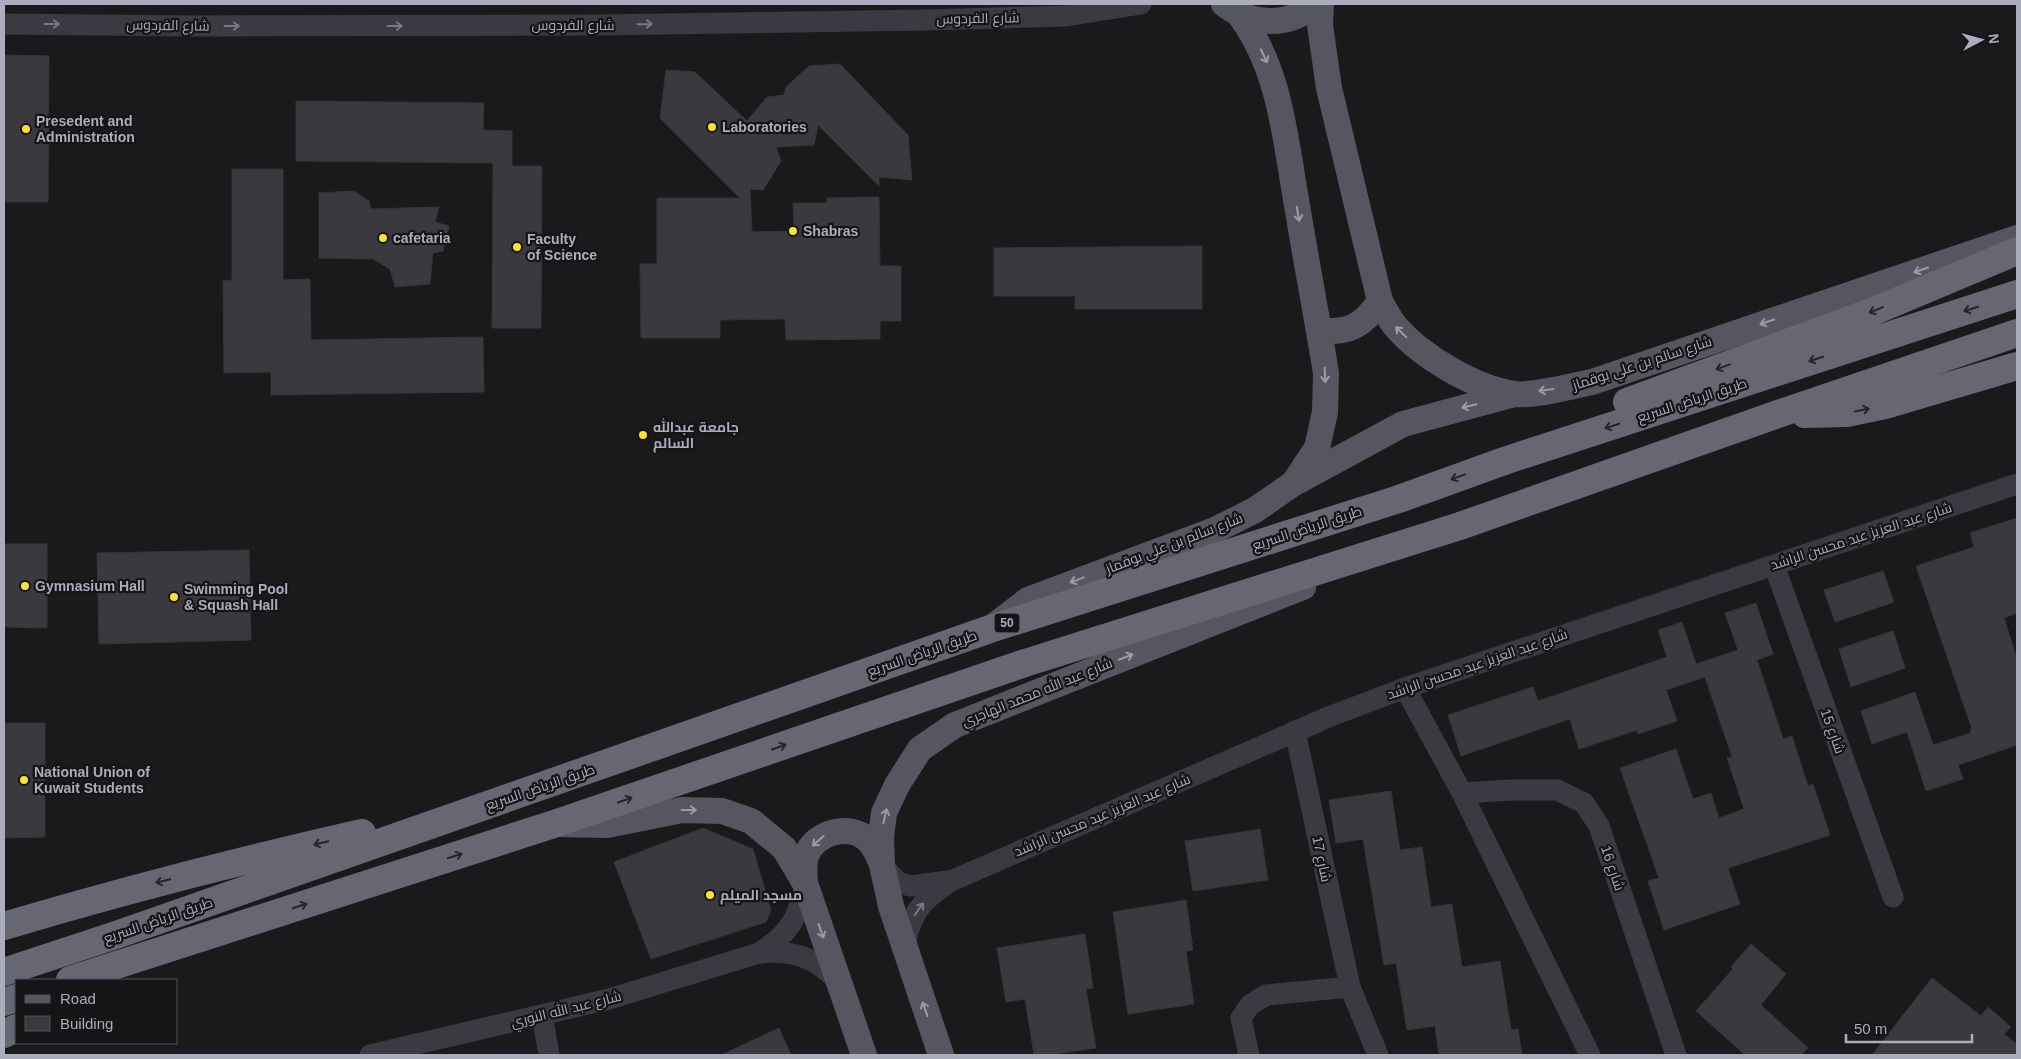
<svg xmlns="http://www.w3.org/2000/svg" width="2021" height="1059" font-family="Arial,Cairo,sans-serif">
  <style>
    .building { fill: #3a3a3e; stroke: #353438 }
    .lines { fill: none; stroke-linecap: round; stroke-linejoin: round }
    .minor { stroke: #3b3a42; stroke-width: 21 }
    .major { stroke: #565661; stroke-width: 26 }
    .highway { stroke: #666773; stroke-width: 28 }
    .oneway { stroke: #797985 }
    .oneway2 { stroke: #9b9caa }
    .oneway3 { stroke: #252529 }
    .poi-dot { fill: #fde131; stroke: #151517; stroke-width: 2 }
    .labels { text-anchor: middle; stroke-width: 4.5; stroke-linejoin: round; paint-order: stroke }
    .shield { fill: #151517; stroke: #7f7f8a; stroke-width: 1 }
    .shield-label { font-size: 12px; font-weight: bold; fill: #acadbc }
    .street-label { font-size: 14px; fill: #acadbc; stroke: #151517 }
    .poi-label { font-size: 14px; font-weight: bold; fill: #acadbc; stroke: #151517; text-anchor: start }
  </style>
  <rect width="100%" height="100%" fill="#1a1a1c"/>
  <path class="building" d="M4 55 49 56 48 202H4Z
    M840 64 908 135 912 180 879 177V186L818 125 814 145 776 147 781 161 763 190 750 189 752 232 794 231 793 203H827V198L879 197 880 266H901V321H880V339L786 340 785 319 720 320V338H641L640 264H657V198H740L660 118 666 70 695 72 747 121 767 97 784 95 786 87 809 66Z
    M296 101 484 103 483 130 512 131V166H542L541 328H492L493 163 296 161Z
    M232 169H283V280L310 279 311 340 483 337 484 392 271 395V372L224 373 223 281 232 280Z
    M354 191 369 201 371 209 439 207 435 222 449 226 443 251 433 253 430 284 395 287 390 269 373 259 319 258V193Z
    M1202 246V309H1075V296H994V248Z
    M2017 518V613L2004 618 2017 659V745L1958 765 1963 779 1926 791 1907 732 1872 744 1861 711 1915 692 1933 745 1971 733 1970 730 1972 729 1916 566 1974 547 1970 533Z
    M4 544H47V628L4 627Z
    M249 550 251 640 99 644 97 553Z
    M1883 571 1894 602 1835 622 1824 590Z
    M1756 603 1773 654 1757 660 1783 739 1792 736 1808 786 1813 784 1830 835 1728 868 1740 904 1664 930 1648 881 1659 878 1620 768 1676 749 1693 799 1711 793 1719 818 1744 809 1727 758 1732 757 1705 677 1666 690 1677 721 1638 734 1637 730 1579 749 1570 719 1461 756 1448 715 1533 687 1538 701 1667 657 1658 630 1682 622 1696 664 1738 650 1725 613Z
    M1893 631 1905 668 1851 687 1839 649Z
    M4 723H45V837L4 838Z
    M1391 791 1400 850 1422 847 1431 907 1452 904 1462 967 1500 961 1511 1030 1518 1029 1522 1055H1439L1435 1026 1407 1030 1396 963 1384 965 1363 839 1336 843 1329 800Z
    M703 828 753 849 771 910 766 922 651 959 614 862Z
    M1260 829 1268 880 1193 891 1185 841Z
    M1186 900 1193 950 1186 951 1194 1004 1128 1014 1113 912Z
    M1085 934 1093 988 1086 989 1096 1048 1048 1055H1034L1025 999 1006 1002 997 948Z
    M1751 944 1786 974 1761 1005 1808 1048 1801 1055H1745L1696 1011 1733 969 1731 967Z
    M1932 978 1981 1016 1988 1007 2011 1027 2004 1034 2017 1044V1055H1872Z
    M779 1028 791 1055H721Z"/>
  <g class="lines">
    <path class="minor" d="M4 24 191 26 596 25 926 20 1066 16 1141 4
      M1774 565 1893 897
      M1405 688 1462 793 1590 1055
      M1295 731 1350 987 1378 1055
      M1462 793 1511 790H1557L1584 803 1599 826 1676 1055
      M882 865 898 882 910 886 948 881
      M904 949C911 912 921 901 951 881L1331 716 1405 688 2017 484
      M759 953C789 934 799 918 805 883
      M542 1015 549 1055
      M370 1055 609 999 759 953C794 950 812 956 838 981
      M1249 1055 1241 1018 1250 1005 1266 995 1350 987"/>
    <path class="major" d="M1224 4C1250 25 1289 28 1314 4
      M1321 4 1320 25 1329 88 1380 301C1385 310 1390 320 1396 327 1422 357 1476 389 1515 394 1536 396 1571 386 1592 382L2017 238
      M1319 331C1349 333 1363 326 1380 301
      M1298 481 1403 424 1511 395
      M994 626 1028 600 1215 530 1255 510 1294 483 1317 448 1325 412 1326 373C1317 317 1306 261 1297 205 1285 139 1281 70 1239 14
      M557 824 607 825 682 810 722 811 751 821 784 848 805 883 864 1055
      M805 883C805 874 803 864 806 856 814 832 851 822 869 841 875 847 879 857 882 865
      M941 1055 891 906 882 865 881 838 884 813 897 785 920 749 955 725 1303 587"/>
    <path class="highway" d="M1627 402 1874 311 2017 251
      M1805 414 1847 413 1885 405 2017 366
      M4 926C122 891 242 860 362 833
      M4 972 116 935 990 629 1399 499 1507 460 2017 294
      M70 980 554 824 1025 663 1460 526 1778 414 2017 333
      M4 1002 16 998
      M4 1034 16 1028"/>
  </g>
  <defs><path id="oneway-shaft" d="M-6 0H5M1.5-3L5.5 0L1.5 3" fill="none" stroke-width="1.6" stroke-linecap="round" stroke-linejoin="round" transform="scale(1.25)"/></defs>
  <g class="oneway">
    <use href="#oneway-shaft" transform="translate(52 24)"/>
    <use href="#oneway-shaft" transform="translate(645 24) rotate(-1)"/>
    <use href="#oneway-shaft" transform="translate(232 26)"/>
    <use href="#oneway-shaft" transform="translate(395 26)"/>
    <use href="#oneway-shaft" transform="translate(919 909) rotate(-54)"/>
  </g>
  <g class="oneway2">
    <use href="#oneway-shaft" transform="translate(1264 56) rotate(65)"/>
    <use href="#oneway-shaft" transform="translate(1298 214) rotate(80)"/>
    <use href="#oneway-shaft" transform="translate(1921 270) rotate(161)"/>
    <use href="#oneway-shaft" transform="translate(1767 322) rotate(161)"/>
    <use href="#oneway-shaft" transform="translate(1401 332) rotate(-136)"/>
    <use href="#oneway-shaft" transform="translate(1325 375) rotate(87)"/>
    <use href="#oneway-shaft" transform="translate(1546 390) rotate(172)"/>
    <use href="#oneway-shaft" transform="translate(1469 406) rotate(166)"/>
    <use href="#oneway-shaft" transform="translate(1077 580) rotate(160)"/>
    <use href="#oneway-shaft" transform="translate(1126 657) rotate(-21)"/>
    <use href="#oneway-shaft" transform="translate(689 810)"/>
    <use href="#oneway-shaft" transform="translate(885 816) rotate(-77)"/>
    <use href="#oneway-shaft" transform="translate(818 841) rotate(139)"/>
    <use href="#oneway-shaft" transform="translate(821 931) rotate(71)"/>
    <use href="#oneway-shaft" transform="translate(925 1009) rotate(-109)"/>
  </g>
  <g class="oneway3">
    <use href="#oneway-shaft" transform="translate(1971 309) rotate(162)"/>
    <use href="#oneway-shaft" transform="translate(1876 310) rotate(158)"/>
    <use href="#oneway-shaft" transform="translate(1816 359) rotate(162)"/>
    <use href="#oneway-shaft" transform="translate(1723 367) rotate(160)"/>
    <use href="#oneway-shaft" transform="translate(1862 410) rotate(-11)"/>
    <use href="#oneway-shaft" transform="translate(1612 426) rotate(162)"/>
    <use href="#oneway-shaft" transform="translate(1458 477) rotate(160)"/>
    <use href="#oneway-shaft" transform="translate(779 747) rotate(-19)"/>
    <use href="#oneway-shaft" transform="translate(625 800) rotate(-19)"/>
    <use href="#oneway-shaft" transform="translate(321 843) rotate(167)"/>
    <use href="#oneway-shaft" transform="translate(455 856) rotate(-18)"/>
    <use href="#oneway-shaft" transform="translate(163 881) rotate(166)"/>
    <use href="#oneway-shaft" transform="translate(300 906) rotate(-18)"/>
  </g>
  <g class="poi-dot">
    <circle cx="712" cy="127" r="5"/>
    <circle cx="26" cy="129" r="5"/>
    <circle cx="793" cy="231" r="5"/>
    <circle cx="383" cy="238" r="5"/>
    <circle cx="517" cy="247" r="5"/>
    <circle cx="643" cy="435" r="5"/>
    <circle cx="25" cy="586" r="5"/>
    <circle cx="174" cy="597" r="5"/>
    <circle cx="24" cy="780" r="5"/>
    <circle cx="710" cy="895" r="5"/>
  </g>
  <g class="labels">
    <rect class="shield" x="994.5" y="613.5" width="25" height="19" rx="4"/>
    <g class="shield-label">
      <text x="1007" y="627">50</text>
    </g>
    <g class="street-label">
      <text transform="translate(978 18) rotate(-1)" y="5">شارع الفردوس</text>
      <text transform="translate(168 25) rotate(1)" y="5">شارع الفردوس</text>
      <text x="573" y="30">شارع الفردوس</text>
      <text transform="translate(1642 363) rotate(-18)" y="5">شارع سالم بن علي بوقماز</text>
      <text transform="translate(1692 400) rotate(-18)" y="5">طريق الرياض السريع</text>
      <text transform="translate(1307 528) rotate(-18)" y="5">طريق الرياض السريع</text>
      <text transform="translate(1861 536) rotate(-18)" y="5">شارع عبد العزيز عبد محسن الراشد</text>
      <text transform="translate(1174 543) rotate(-21)" y="5">شارع سالم بن علي بوقماز</text>
      <text transform="translate(922 653) rotate(-19)" y="5">طريق الرياض السريع</text>
      <text transform="translate(1477 664) rotate(-19)" y="5">شارع عبد العزيز عبد محسن الراشد</text>
      <text transform="translate(1037 692) rotate(-22)" y="5">شارع عبد الله محمد الهاجري</text>
      <text transform="translate(1833 731) rotate(70)" y="5">شارع 15</text>
      <text transform="translate(540 787) rotate(-19)" y="5">طريق الرياض السريع</text>
      <text transform="translate(1102 815) rotate(-23)" y="5">شارع عبد العزيز عبد محسن الراشد</text>
      <text transform="translate(1322 859) rotate(78)" y="5">شارع 17</text>
      <text transform="translate(1613 868) rotate(71)" y="5">شارع 16</text>
      <text transform="translate(158 920) rotate(-19)" y="5">طريق الرياض السريع</text>
      <text transform="translate(566 1009) rotate(-14)" y="5">شارع عبد الله النوري</text>
    </g>
    <g class="poi-label">
      <text x="36" y="126">Presedent and<tspan x="36" dy="16">Administration</tspan></text>
      <text x="722" y="132">Laboratories</text>
      <text x="803" y="236">Shabras</text>
      <text x="393" y="243">cafetaria</text>
      <text x="527" y="244">Faculty<tspan x="527" dy="16">of Science</tspan></text>
      <text x="653" y="432">جامعة عبدالله<tspan x="653" dy="16">السالم</tspan></text>
      <text x="35" y="591">Gymnasium Hall</text>
      <text x="184" y="594">Swimming Pool<tspan x="184" dy="16">&amp; Squash Hall</tspan></text>
      <text x="34" y="777">National Union of<tspan x="34" dy="16">Kuwait Students</tspan></text>
      <text x="720" y="900">مسجد الميلم</text>
    </g>
  </g>
  <rect width="2021" height="1059" fill="none" stroke="#acadbc" stroke-width="10"/>
  <rect x="15" y="979" width="162" height="65" fill="#151517" stroke="#515259"/>
  <rect x="25" y="995" width="25" height="8" fill="#565661" stroke="#515259"/>
  <text x="60" y="1004" font-size="15" fill="#acadbc">Road</text>
  <rect x="25" y="1016" width="25" height="15" fill="#3a3a3e" stroke="#515259"/>
  <text x="60" y="1029" font-size="15" fill="#acadbc">Building</text>
  <g transform="translate(1981 40) rotate(84)" stroke="#151517" stroke-width="4" paint-order="stroke">
  <path d="M0-4L9 19L0 12L-9 19Z" fill="#acadbc"/>
  <text y="-8" font-size="14" font-weight="bold" text-anchor="middle" fill="#acadbc">N</text>
  </g>
  <path d="M1846 1034v8h126v-8" fill="none" stroke="#acadbc" stroke-width="2.5"/>
  <text x="1854" y="1034" font-size="15" fill="#acadbc" stroke="#151517" stroke-width="4" paint-order="stroke">50 m</text>
</svg>
